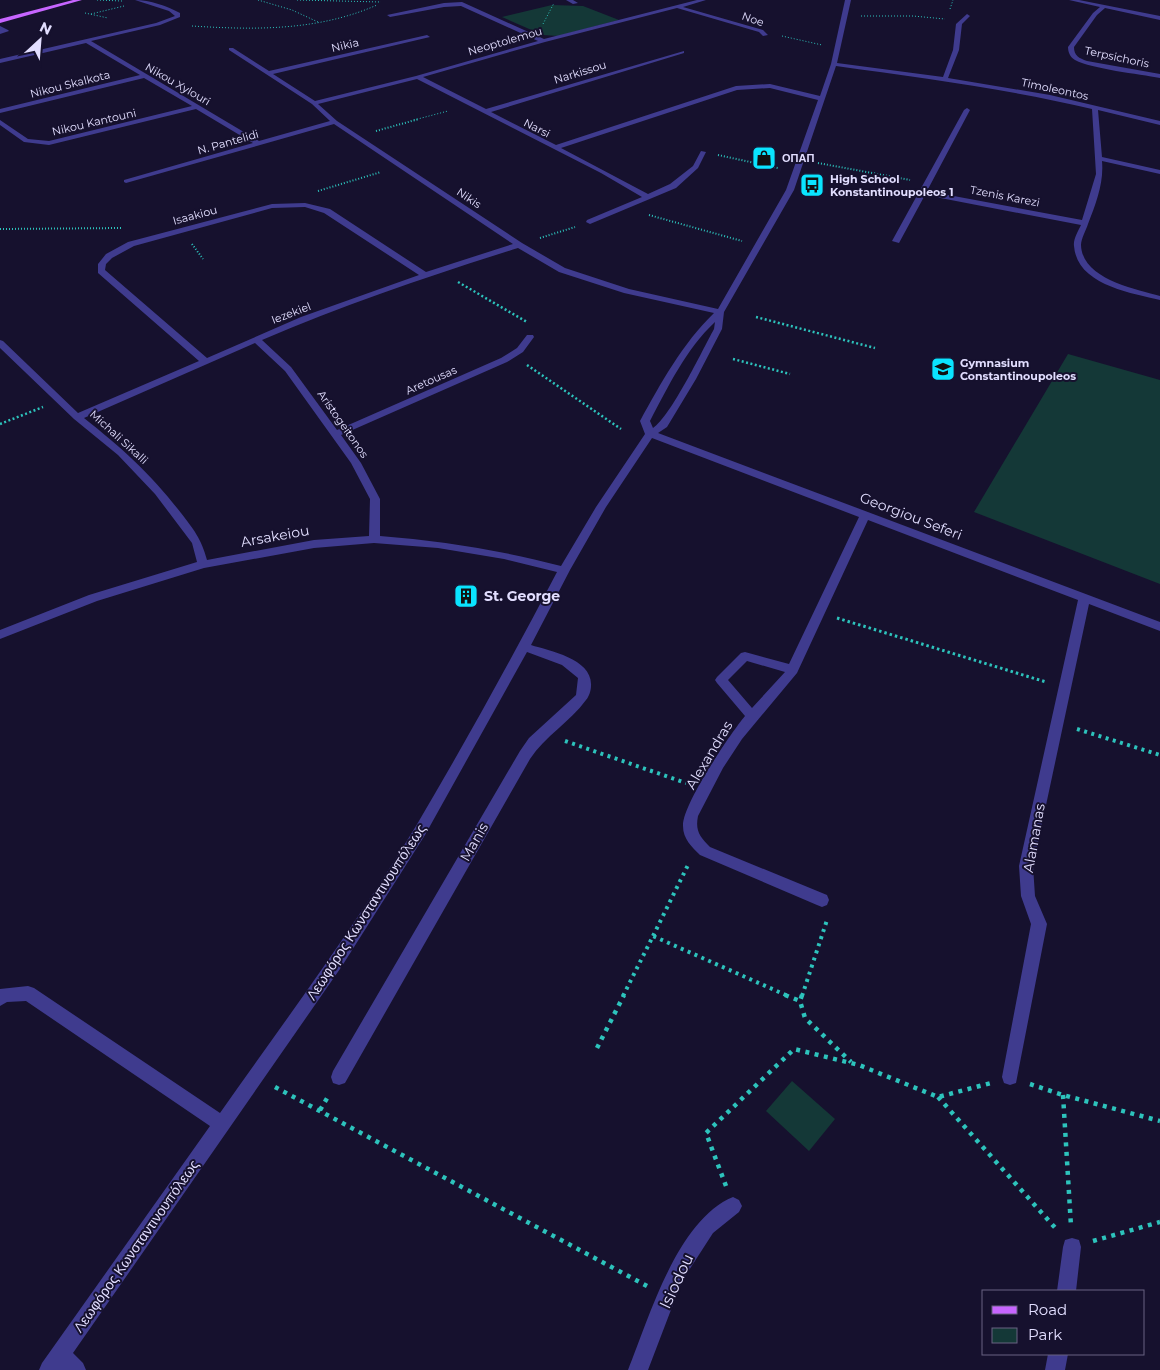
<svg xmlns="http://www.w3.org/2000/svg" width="1160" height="1370" font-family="Montserrat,sans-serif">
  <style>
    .green { fill: #143837 }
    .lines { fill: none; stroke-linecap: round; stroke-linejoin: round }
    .path-far5 { stroke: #2dc3bc; stroke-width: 1; stroke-dasharray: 1 2; stroke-linecap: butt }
    .path-far4 { stroke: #2dc3bc; stroke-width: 2; stroke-dasharray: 1 2; stroke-linecap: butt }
    .path-far3 { stroke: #2dc3bc; stroke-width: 2.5; stroke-dasharray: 2 2.5; stroke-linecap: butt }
    .path-far2 { stroke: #2dc3bc; stroke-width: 3; stroke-dasharray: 2.5 3; stroke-linecap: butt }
    .path-far1 { stroke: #2dc3bc; stroke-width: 4; stroke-dasharray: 3 4.5; stroke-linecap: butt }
    .path { stroke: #2dc3bc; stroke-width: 4.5; stroke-dasharray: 4 5.5; stroke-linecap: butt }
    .minor { fill: #3f3b8e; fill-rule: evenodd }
    .major { fill: #c765ff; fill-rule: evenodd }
    .labels { text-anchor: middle; stroke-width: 4; stroke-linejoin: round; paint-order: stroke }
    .far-street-label { font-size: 11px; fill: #e2deff; stroke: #16112e }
    .far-poi-label { font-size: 11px; font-weight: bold; fill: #e2deff; stroke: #16112e; text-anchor: start }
    .street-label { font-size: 14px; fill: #e2deff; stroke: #16112e }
    .poi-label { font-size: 14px; font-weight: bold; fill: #e2deff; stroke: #16112e; text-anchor: start }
    .near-street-label { font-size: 16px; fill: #e2deff; stroke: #16112e }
  </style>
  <rect width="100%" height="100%" fill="#16112e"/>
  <path class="green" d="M552 5 583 6 619 20 558 36 543 35 502 17Z
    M1068 354 1160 380V584L974 512Z
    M792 1081 835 1119 809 1151 766 1111Z"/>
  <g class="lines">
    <path class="path-far5" d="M97 0 122 1
      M258 0 292 10 318 22
      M297 0 381 2
      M950 9 953 0
      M85 13 108 18
      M91 14 124 6
      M861 16H913L945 19
      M543 24 554 3
      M192 26C255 30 318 31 377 5
      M782 36 822 45
      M414 120 448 111"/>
    <path class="path-far4" d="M376 131 419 119
      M718 155 778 168
      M818 163 910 180
      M318 191 381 172
      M649 215 742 241
      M0 229 122 228
      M540 238 575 227
      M192 244 203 259"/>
    <path class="path-far3" d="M458 282 527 322
      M756 317 875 348
      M733 359 790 374
      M527 365 621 429
      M0 424 43 407"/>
    <path class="path-far2" d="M837 618 1046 682"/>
    <path class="path-far1" d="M1077 729 1160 755
      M565 741 686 783
      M653 936 689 863
      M623 996 653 936 788 996
      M802 996 827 920"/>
    <path class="path" d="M785 995 800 1001
      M802 995 800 1001 805 1018 851 1062
      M597 1048 624 995
      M1030 1084 1063 1095 1160 1121
      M275 1087 647 1286
      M1063 1095 1071 1226
      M938 1097 1058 1231
      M320 1110 329 1095
      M726 1186 706 1133 794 1049 859 1065 938 1097 991 1083
      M1093 1241 1160 1222"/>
    <path class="minor" d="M135 0C150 0 167 6 180 13V17L160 25 91 41 259 141 330 121 312 104 229 50V48H233L269 71 427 35 430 37 273 74 315 101 416 76 538 41 461 6 444 7 390 17 387 15 444 3 462 2 544 39 697 0H706L683 7 763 30 768 35 763 36 759 32 677 8 545 42 423 77 486 109 684 51V53L491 112 556 145 736 86 770 84 820 96 831 64 845 0H851L837 63 943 77 953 50 956 24 967 14 970 16 962 24 959 50 948 78 1050 95 1160 121V125L1098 110 1102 157 1160 170V174L1102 161C1104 183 1096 203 1088 224 1086 230 1081 239 1081 245 1082 279 1135 289 1160 296V300C1131 293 1077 285 1074 246 1073 240 1078 231 1081 225L925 195 899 243 892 241 964 110 967 108 970 110 927 191 1082 220 1096 174 1092 109C1008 89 922 78 836 66L794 190 724 312 722 329 696 379 667 427 658 433 1160 622V631L1089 604 1033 866 1035 896 1047 924 1016 1083 1010 1085 1004 1083 1002 1077 1031 924 1021 896 1019 866 1078 600 868 520 797 673 742 739 723 768 698 816C695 831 700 837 710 847L827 895 829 900 827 905 822 907 817 905 700 855C692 847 683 839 683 826 682 805 730 734 745 716L717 683 715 680 717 677 741 653 745 652 789 664 859 517 652 438 606 507 570 570 531 645C550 651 593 659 591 686 591 690 589 697 586 700 570 722 545 736 530 759L345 1083 339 1085 333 1083 331 1077 333 1071 520 751 529 738 576 695 578 678 562 665 527 652 425 835 342 966 73 1353 83 1363 86 1370H39L42 1363 210 1126 26 1001 7 1002 0 1006V989L28 986 34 988 220 1113C287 1018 356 925 416 826 465 743 512 658 557 572L504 559 438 548 374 543 314 548 204 568 97 601 0 639V630L89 595 197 562 192 543 155 494 118 455 74 419 0 348V340L3 341 78 413 199 361 98 273V264L106 254 128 242 272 204 305 203 330 209 426 272 513 244 334 124 126 183 124 182V180L253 143 196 109 49 145 24 142 0 125V120L28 139 49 141 192 106 144 78 0 113V109L140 75 86 43 0 63V59L156 23 175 16 169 11ZM417 79 601 173 642 197 587 220 586 222 590 224 676 188 698 168 706 152 701 151 693 166 670 184 648 194 561 148 737 90 770 88 818 100 786 190 718 309 629 289 565 268 522 243 337 121 318 104ZM305 207 324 213 419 275 301 317 207 358 105 270 106 264 112 258 134 246 272 208ZM518 248 559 272 624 293 714 313C682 344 661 383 640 421L645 434 596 507 561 566C500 550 442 541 380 536V499L361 463 341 435 507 362 523 352 534 337 533 335H527L517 348 501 358 337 430 291 367 262 340C346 304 432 275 518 248ZM715 322 714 329C702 351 671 416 653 428L650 421C668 387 686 349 715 322ZM255 343 285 371 351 463 370 499 369 536 314 540 207 560C201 538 194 530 181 513 151 474 122 448 84 418ZM747 661 785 672 752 708 728 680Z
      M566 0H573L578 3 573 4Z
      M1069 0H1079L1160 16V20L1105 8 1097 15 1074 47C1074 56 1079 58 1087 61L1160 74V78C1139 74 1092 69 1075 60 1070 57 1068 52 1068 47L1093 13 1100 7Z
      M0 26 8 30 9 31 0 34Z
      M733 1197 739 1200 742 1206 739 1212 713 1233 682 1281 648 1370H628C649 1318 677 1220 733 1197Z
      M1072 1238 1079 1240 1081 1247 1076 1291H1057L1063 1247 1065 1240Z
      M1048 1354H1068L1065 1370H1045Z"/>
    <path class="major" d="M73 0H82L0 23V19Z"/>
  </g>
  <defs>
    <g id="shop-square" transform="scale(1.25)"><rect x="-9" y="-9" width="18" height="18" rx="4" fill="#0ae4ff" stroke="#16112e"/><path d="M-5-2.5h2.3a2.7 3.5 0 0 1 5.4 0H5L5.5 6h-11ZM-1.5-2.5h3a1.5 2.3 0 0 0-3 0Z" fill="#111"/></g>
    <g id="bus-square" transform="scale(1.25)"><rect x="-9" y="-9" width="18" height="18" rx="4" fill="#0ae4ff" stroke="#16112e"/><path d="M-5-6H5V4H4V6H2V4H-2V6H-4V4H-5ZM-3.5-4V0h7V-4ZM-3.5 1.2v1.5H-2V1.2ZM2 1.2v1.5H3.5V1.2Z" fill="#111"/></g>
    <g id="school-square" transform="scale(1.25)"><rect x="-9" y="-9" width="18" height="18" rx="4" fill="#0ae4ff" stroke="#16112e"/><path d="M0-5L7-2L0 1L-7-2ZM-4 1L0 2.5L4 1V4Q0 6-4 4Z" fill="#111"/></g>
    <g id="building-square" transform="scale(1.25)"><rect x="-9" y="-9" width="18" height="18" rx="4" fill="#0ae4ff" stroke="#16112e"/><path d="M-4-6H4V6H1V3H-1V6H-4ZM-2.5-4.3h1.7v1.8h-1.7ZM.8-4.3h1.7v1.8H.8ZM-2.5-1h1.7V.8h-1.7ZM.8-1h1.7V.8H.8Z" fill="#111"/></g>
  </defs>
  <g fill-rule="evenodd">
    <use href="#shop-square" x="764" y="158"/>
    <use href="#bus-square" x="812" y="185"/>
    <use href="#school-square" x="943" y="369"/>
    <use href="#building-square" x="466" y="596"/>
  </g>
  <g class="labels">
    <g class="far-street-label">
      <text transform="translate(753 19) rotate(20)" y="4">Noe</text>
      <text transform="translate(505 41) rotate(-16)" y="4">Neoptolemou</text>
      <text transform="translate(345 45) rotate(-13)" y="4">Nikia</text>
      <text transform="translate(1117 57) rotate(12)" y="4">Terpsichoris</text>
      <text transform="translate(580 72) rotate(-17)" y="4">Narkissou</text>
      <text transform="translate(70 84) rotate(-14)" y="4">Nikou Skalkota</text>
      <text transform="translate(178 84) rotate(30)" y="4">Nikou Xylouri</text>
      <text transform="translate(1055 89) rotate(12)" y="4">Timoleontos</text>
      <text transform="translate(94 122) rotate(-13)" y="4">Nikou Kantouni</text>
      <text transform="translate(537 128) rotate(27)" y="4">Narsi</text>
      <text transform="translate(228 142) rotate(-16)" y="4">N. Pantelidi</text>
      <text transform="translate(1005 196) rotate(11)" y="4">Tzenis Karezi</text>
      <text transform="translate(469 198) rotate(34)" y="4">Nikis</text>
      <text transform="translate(195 215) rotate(-15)" y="4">Isaakiou</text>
      <text transform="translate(291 313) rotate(-21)" y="4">Iezekiel</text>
      <text transform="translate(431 380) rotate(-24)" y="4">Aretousas</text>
      <text transform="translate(343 424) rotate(55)" y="4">Aristogeitonos</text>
      <text transform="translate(119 437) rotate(42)" y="4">Michali Sikalli</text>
    </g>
    <g class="far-poi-label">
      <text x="782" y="162">ΟΠΑΠ</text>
      <text x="830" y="183">High School<tspan x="830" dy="13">Konstantinoupoleos 1</tspan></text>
      <text x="960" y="367">Gymnasium<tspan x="960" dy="13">Constantinoupoleos</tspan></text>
    </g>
    <g class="street-label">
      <text transform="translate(911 516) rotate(21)" y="5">Georgiou Seferi</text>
      <text transform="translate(275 536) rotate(-10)" y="5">Arsakeiou</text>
      <text transform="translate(709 755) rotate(-59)" y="5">Alexandras</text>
      <text transform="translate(1034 838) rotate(-80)" y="5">Alamanas</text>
      <text transform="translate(474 842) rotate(-60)" y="5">Manis</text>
      <text transform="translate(366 912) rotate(-57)" y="5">Λεωφόρος Κωνσταντινουπόλεως</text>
      <text transform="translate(136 1246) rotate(-55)" y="5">Λεωφόρος Κωνσταντινουπόλεως</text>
    </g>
    <g class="poi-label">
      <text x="484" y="601">St. George</text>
    </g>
    <g class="near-street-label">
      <text transform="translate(676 1281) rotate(-65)" y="6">Isiodou</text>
    </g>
  </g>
  <rect x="982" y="1290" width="162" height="65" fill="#16112e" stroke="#686382"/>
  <rect x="992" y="1306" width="25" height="8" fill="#c765ff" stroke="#686382"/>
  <text x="1028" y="1315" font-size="15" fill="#e2deff">Road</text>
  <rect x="992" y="1328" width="25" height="15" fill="#143837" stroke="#686382"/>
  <text x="1028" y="1340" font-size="15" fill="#e2deff">Park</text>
  <g transform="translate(40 40) rotate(26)" stroke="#16112e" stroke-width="4" paint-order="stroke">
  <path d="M0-4L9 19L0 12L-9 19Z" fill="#e2deff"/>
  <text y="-8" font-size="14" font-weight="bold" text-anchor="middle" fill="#e2deff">N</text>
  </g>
</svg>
